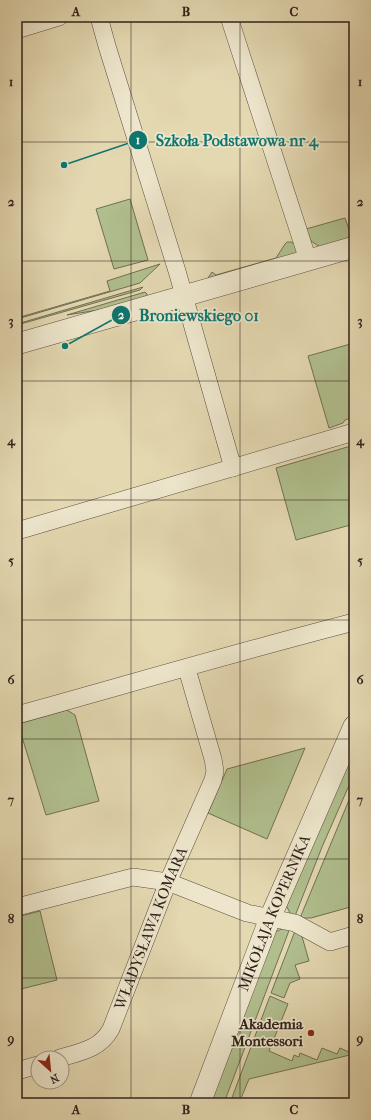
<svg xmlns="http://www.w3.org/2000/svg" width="371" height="1120" font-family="'IM FELL French Canon',serif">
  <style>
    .green { fill: #b1bf8e; stroke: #707054 }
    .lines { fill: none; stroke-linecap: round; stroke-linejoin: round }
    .minor-casing { stroke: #5c4f40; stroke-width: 18 }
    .tertiary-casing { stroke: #5c4f40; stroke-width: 22 }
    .minor { stroke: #ede6cc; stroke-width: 17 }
    .tertiary { stroke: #ede6cc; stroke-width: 21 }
    .grid { fill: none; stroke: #2f211b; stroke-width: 1; stroke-opacity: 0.55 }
    .poi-dot { fill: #8f2418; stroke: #ede6cc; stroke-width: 1.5 }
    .labels { text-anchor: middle; stroke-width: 3.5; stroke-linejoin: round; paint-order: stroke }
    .street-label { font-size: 15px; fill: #2f211b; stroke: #ede6cc }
    .poi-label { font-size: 15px; font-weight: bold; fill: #2f211b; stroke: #ede6cc; text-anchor: end }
    .leader { fill: none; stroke: #0f766e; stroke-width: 1.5 }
    .callout-dot { fill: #0f766e; stroke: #ede6cc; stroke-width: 1.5 }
    .mark-label { font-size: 12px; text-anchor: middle; font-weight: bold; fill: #fff }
    .callout-label { font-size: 16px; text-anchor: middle; font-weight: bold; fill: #0f766e; stroke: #ede6cc; stroke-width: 3.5; stroke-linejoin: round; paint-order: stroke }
    .neatline { fill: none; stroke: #2f211b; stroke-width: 1.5 }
    .grid-label { font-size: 13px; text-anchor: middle; font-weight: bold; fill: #2f211b }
  </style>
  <rect width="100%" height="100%" fill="#e4d8b1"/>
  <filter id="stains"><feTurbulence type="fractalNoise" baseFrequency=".005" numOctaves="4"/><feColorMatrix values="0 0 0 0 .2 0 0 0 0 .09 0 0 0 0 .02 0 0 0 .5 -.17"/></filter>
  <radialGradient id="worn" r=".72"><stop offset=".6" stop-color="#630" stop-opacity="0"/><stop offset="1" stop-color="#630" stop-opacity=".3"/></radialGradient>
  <path class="green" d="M130 199 148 260 114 269 96 209Z
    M345 218 351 235 349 239 320 247 311 241 306 229Z
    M287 242H291L296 245 297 252 295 254 208 278 212 272 216 275 276 258 285 244Z
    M160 264 140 283 17 319V318L110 291 107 281Z
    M143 287 140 290 17 325V324Z
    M145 292 147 294V296L117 307 67 315Z
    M354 343V417L345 420 343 423 329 428 308 356Z
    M354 445V524L296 540 276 468Z
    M67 710 75 715 99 801 46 815 18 724Z
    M354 743V774L322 847 295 916 290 913 286 905Z
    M305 748 267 839 208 813 227 769Z
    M354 788V906L311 918H300Z
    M40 911 57 980 17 990V917Z
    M284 928H290L224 1103H207L271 937 277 931Z
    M295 931 301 933 309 961 295 965 300 979 290 983 284 998 271 993Z
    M270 996 288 1004 269 1051 292 1061 294 1055 299 1057 300 1053 317 1060 322 1048 337 1054 340 1048 351 1053 354 1052V1054L249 1079 239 1103H230Z"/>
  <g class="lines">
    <g class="minor-casing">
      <g id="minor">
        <path d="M99 17 107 46 177 271 233 468"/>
        <path d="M229 17 308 260"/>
        <path d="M17 30 59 17"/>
        <path d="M17 531 354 432"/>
        <path d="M17 715C129 684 241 651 354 622"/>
        <path d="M17 907 133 877 168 882 247 913 295 923 330 942 354 935"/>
        <path id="s1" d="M60 1058C81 1052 100 1049 111 1029L168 882 213 780 215 771 213 759 187 669"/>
        <path d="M17 1071 38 1065"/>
      </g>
    </g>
    <g class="tertiary-casing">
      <g id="tertiary">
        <path d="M17 344 354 247"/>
        <path id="s2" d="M200 1103 270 918 354 726"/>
      </g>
    </g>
    <use href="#minor" class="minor"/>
    <use href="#tertiary" class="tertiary"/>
  </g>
  <path class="grid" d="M131 17V1103M240 17V1103M17 142H354M17 261H354M17 381H354M17 500H354M17 620H354M17 739H354M17 859H354M17 978H354"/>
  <circle class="poi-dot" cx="311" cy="1033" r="4"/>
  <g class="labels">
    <g class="street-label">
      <text dy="5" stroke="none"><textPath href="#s2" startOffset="204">MIKOŁAJA KOPERNIKA</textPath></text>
      <text dy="5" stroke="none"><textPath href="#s1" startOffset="169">WŁADYSŁAWA KOMARA</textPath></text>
    </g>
    <g class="poi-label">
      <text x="303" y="1029">Akademia<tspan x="303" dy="17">Montessori</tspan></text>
    </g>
  </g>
  <path class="leader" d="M64 165L138 140M65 346L121 315"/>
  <g class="callout-dot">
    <circle cx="64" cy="165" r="4"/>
    <circle cx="65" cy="346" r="4"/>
    <circle cx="138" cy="140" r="10"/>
    <circle cx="121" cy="315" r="10"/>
  </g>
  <g class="mark-label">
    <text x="138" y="144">1</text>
    <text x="121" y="319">2</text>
  </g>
  <g class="callout-label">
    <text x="237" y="146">Szkoła Podstawowa nr 4</text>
    <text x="199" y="321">Broniewskiego 01</text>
  </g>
  <rect width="371" height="1120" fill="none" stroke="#e4d8b1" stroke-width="44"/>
  <g transform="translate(50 1070) rotate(153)"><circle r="19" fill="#ede6cc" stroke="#a19785"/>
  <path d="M0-3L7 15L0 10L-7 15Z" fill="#8f2418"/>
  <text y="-6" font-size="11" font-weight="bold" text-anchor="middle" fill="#2f211b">N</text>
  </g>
  <rect x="22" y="22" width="327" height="1076" class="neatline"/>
  <g class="grid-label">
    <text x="76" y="16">A</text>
    <text x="186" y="16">B</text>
    <text x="294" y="16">C</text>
    <text x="11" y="86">1</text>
    <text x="360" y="86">1</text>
    <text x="11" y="206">2</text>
    <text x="360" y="206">2</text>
    <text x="11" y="325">3</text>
    <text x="360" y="325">3</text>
    <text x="11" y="445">4</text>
    <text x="360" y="445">4</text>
    <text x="11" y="565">5</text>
    <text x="360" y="565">5</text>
    <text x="11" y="684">6</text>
    <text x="360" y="684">6</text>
    <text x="11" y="804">7</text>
    <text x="360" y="804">7</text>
    <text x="11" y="923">8</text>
    <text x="360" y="923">8</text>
    <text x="11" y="1043">9</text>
    <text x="360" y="1043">9</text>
    <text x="76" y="1114">A</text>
    <text x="186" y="1114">B</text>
    <text x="294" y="1114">C</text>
  </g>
  <rect width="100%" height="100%" filter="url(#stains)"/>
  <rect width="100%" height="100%" fill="url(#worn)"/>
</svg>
